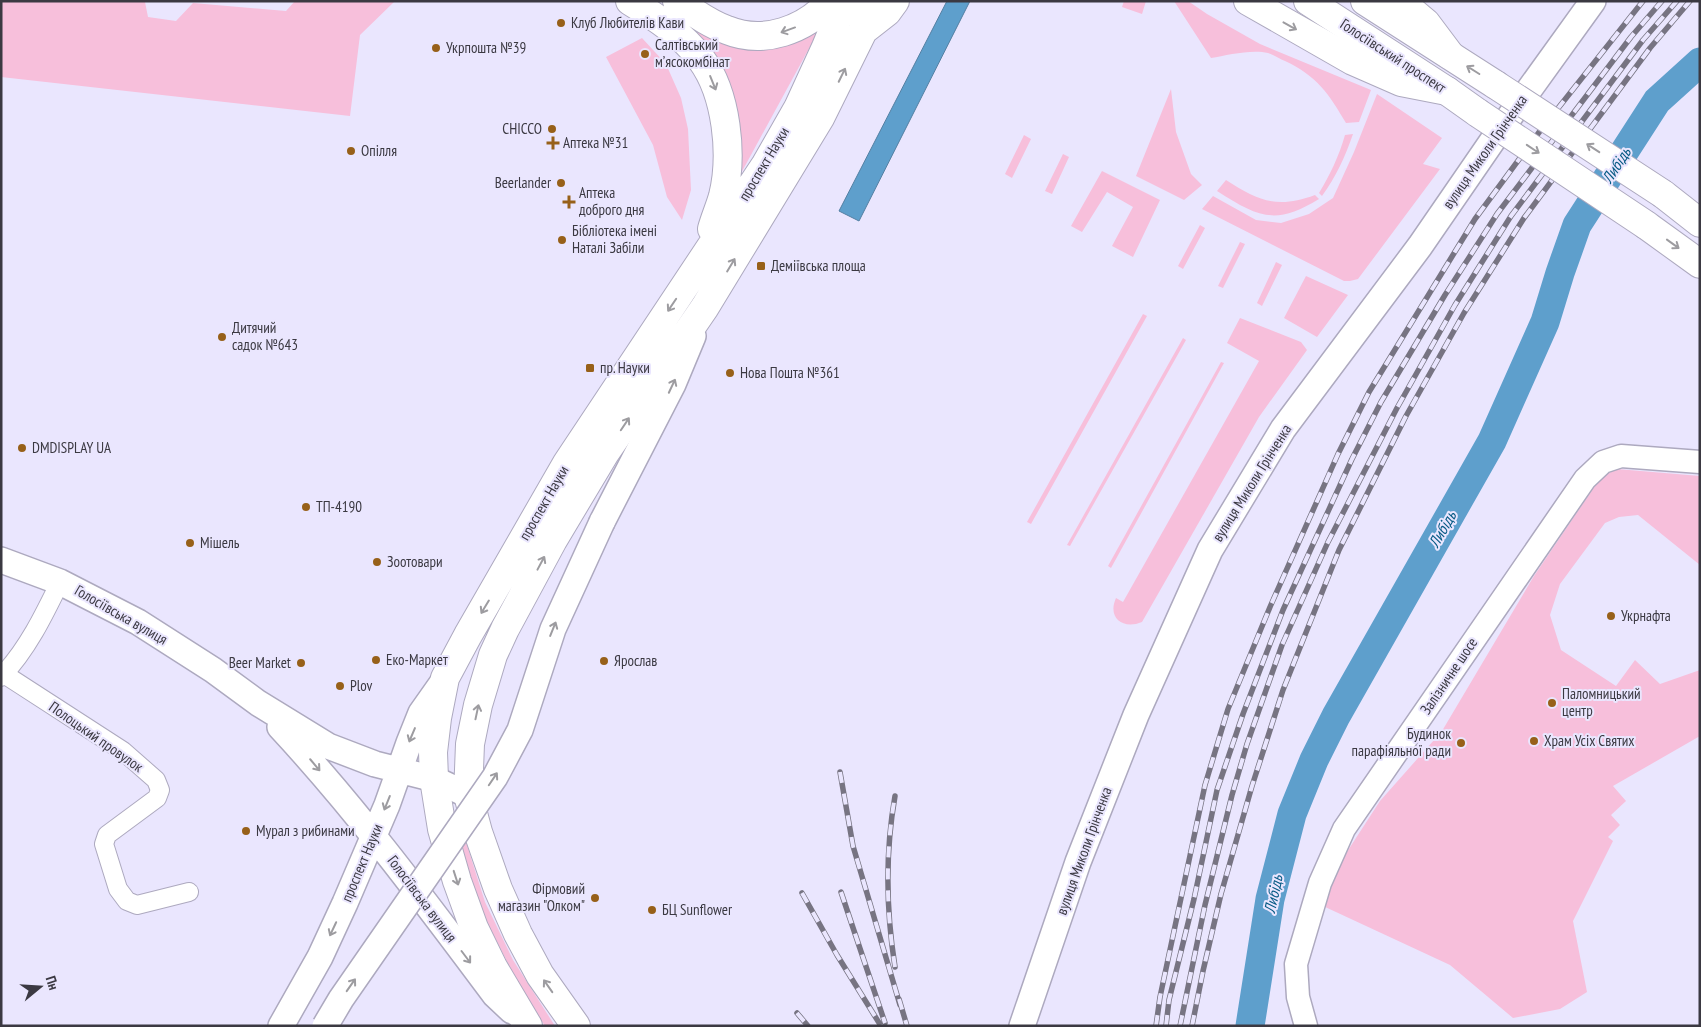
<svg xmlns="http://www.w3.org/2000/svg" width="1701" height="1027" font-family="'PT Sans Narrow',sans-serif">
  <style>
    .green { fill: #f7bfdb }
    .water { fill: #5e9fcc; stroke: #5480a3 }
    .lines { fill: none; stroke-linecap: round; stroke-linejoin: round }
    .river { stroke: #5e9fcc; stroke-width: 29 }
    .minor-casing { stroke: #ada9bf; stroke-width: 20 }
    .tertiary-casing { stroke: #ada9bf; stroke-width: 25 }
    .secondary-casing { stroke: #ada9bf; stroke-width: 28 }
    .primary-casing { stroke: #ada9bf; stroke-width: 30 }
    .trunk-casing { stroke: #ada9bf; stroke-width: 30 }
    .minor { stroke: #fff; stroke-width: 18 }
    .tertiary { stroke: #fff; stroke-width: 22 }
    .secondary { stroke: #fff; stroke-width: 25 }
    .primary { stroke: #fff; stroke-width: 28 }
    .trunk { stroke: #fff; stroke-width: 28 }
    .rail-casing { stroke: #777482; stroke-width: 5.5 }
    .rail { stroke: #eae6fe; stroke-width: 4; stroke-dasharray: 11; stroke-linecap: butt }
    .secondary-bridge-casing { stroke: #ada9bf; stroke-width: 28; stroke-linecap: butt }
    .trunk-bridge-casing { stroke: #ada9bf; stroke-width: 30; stroke-linecap: butt }
    .secondary-bridge { stroke: #fff; stroke-width: 25 }
    .trunk-bridge { stroke: #fff; stroke-width: 28 }
    .oneway { stroke: #9d9ca0 }
    .poi-dot { fill: #976019; stroke: #eae6fe; stroke-width: 2 }
    .labels { text-anchor: middle; stroke-width: 4; stroke-linejoin: round; paint-order: stroke }
    .poi-label { font-size: 15px; fill: #3b3942; stroke: #eae6fe; text-anchor: start }
    .street-label { font-size: 15px; fill: #3b3942; stroke: #eae6fe }
    .water-label { font-size: 16px; font-style: italic; fill: #065a85; stroke: #eae6fe }
  </style>
  <rect width="100%" height="100%" fill="#eae6fe"/>
  <path class="green" d="M1 1 145 2 148 17 176 21 193 3 286 11 295 1H395L360 35 350 116 1 77Z
    M1124 1H1146L1142 14 1122 7Z
    M1174 1H1188L1207 14 1260 44 1371 90 1359 122 1346 123C1329 94 1317 76 1285 61 1280 59 1274 55 1268 53 1252 49 1227 55 1211 58Z
    M682 18 765 48 781 47 796 43 818 32 739 177V140Z
    M642 38 666 64 681 98 688 129 691 190 682 220 667 197 653 145 606 57Z
    M1171 89 1176 132 1191 174 1202 185 1184 200 1136 176Z
    M1377 94 1442 138 1423 164 1440 169 1358 279 1350 281H1344L1202 209 1213 196 1256 220 1281 223 1309 214 1333 198 1354 152Z
    M1353 134C1345 157 1336 177 1322 196L1319 193C1330 175 1339 156 1345 135Z
    M1024 135 1031 139 1012 178 1005 174Z
    M1063 154 1069 157 1052 194 1045 191Z
    M1102 171 1160 200 1133 257 1112 246 1133 207 1107 192 1082 232 1071 226Z
    M1226 180C1258 201 1278 209 1315 195L1319 199C1275 226 1258 217 1217 191Z
    M1200 225 1205 228 1183 269 1178 266Z
    M1240 242 1245 244 1223 288 1218 286Z
    M1276 262 1282 265 1262 306 1257 303Z
    M1306 276 1348 295 1317 337 1284 318Z
    M1143 314 1147 316 1031 524 1027 522Z
    M1240 318 1301 342 1307 350 1259 417 1142 622C1123 630 1107 618 1116 598L1123 602 1259 361 1227 343Z
    M1183 338 1186 340 1070 546 1067 545Z
    M1221 362 1224 363 1111 568 1108 566Z
    M1617 469 1700 476V565L1638 515 1619 517 1605 523 1560 584 1550 615 1561 650 1616 686 1635 660 1660 684 1700 670V736L1613 786 1626 801 1611 815 1620 825 1608 837 1613 841 1573 921 1587 992 1560 1009 1513 1018 1450 965 1323 906 1330 878 1380 801 1442 731 1534 576 1601 477Z
    M465 839 485 902 513 960 555 1026H545L522 991 478 905 460 844Z"/>
  <path class="water" d="M947 1H970L859 221 839 211Z"/>
  <g class="lines">
    <path class="river" d="M1250 1026 1270 899 1292 814 1314 760 1336 716 1492 441 1545 322 1560 273 1577 225 1657 101 1700 62"/>
    <g class="minor-casing">
      <path id="minor" d="M4 674 123 751 156 780 160 790 157 798 107 835 104 844 118 889 127 901 137 905 189 892
        M1 677C27 650 44 615 60 582"/>
    </g>
    <g class="tertiary-casing">
      <path id="tertiary" d="M1306 1026 1298 997 1296 964 1320 883 1344 829 1585 479 1603 462 1621 456 1700 462"/>
    </g>
    <g class="secondary-casing">
      <path id="secondary" d="M602 522 673 384 693 336
        M1 560 60 582 138 622 213 670 258 703 328 746 375 764 434 779 468 795
        M280 727C358 811 426 903 495 995L512 1011
        M281 1026 320 957 345 903 387 805 409 743 421 713 445 679
        M1022 1026 1078 862 1136 715 1210 550 1283 429 1420 246 1495 137 1593 1"/>
    </g>
    <g class="primary-casing">
      <path id="primary" d="M630 1C656 17 683 35 701 59 727 94 733 155 723 196 720 207 715 218 712 229
        M677 1C692 11 709 24 727 30 764 45 805 30 831 1
        M1248 1 1353 61 1401 82 1447 91
        M1400 1 1426 23 1450 55
        M864 30 887 12 895 1
        M528 1026 493 967 474 928 457 881 442 829 434 779 433 752 437 718 445 678 468 635 567 463 766 164 798 108 826 47 845 1
        M576 1026 540 975 518 934 498 889 478 832 468 795 470 744 478 705 493 655 505 629 553 540 605 453 705 307 820 118 863 31 873 1"/>
    </g>
    <g class="trunk-casing">
      <path id="trunk" d="M1308 1 1447 91 1478 113
        M1365 1 1496 85
        M1663 194 1700 223
        M1646 225 1700 264"/>
    </g>
    <use href="#minor" class="minor"/>
    <use href="#tertiary" class="tertiary"/>
    <use href="#secondary" class="secondary"/>
    <use href="#primary" class="primary"/>
    <use href="#trunk" class="trunk"/>
    <g class="rail-casing">
      <path id="rail" d="M840 772 853 846 900 1005
        M841 892 885 1023
        M802 893 837 955 881 1026
        M895 967C886 910 885 853 895 796
        M899 999 907 1026
        M797 1013 808 1026
        M1156 1026 1160 997 1205 785 1228 709 1270 607 1338 454 1369 392 1475 219 1540 131 1643 1
        M1166 1026 1169 1000 1194 899 1217 790 1243 714 1283 610 1352 459 1381 402 1445 295 1497 214 1631 37 1662 1
        M1180 1026 1205 905 1232 795 1247 744 1282 645 1328 542 1397 408 1455 305 1511 216 1643 40 1677 1
        M1192 1026 1203 971 1221 894 1252 786 1283 690 1339 550 1406 416 1464 313 1524 218 1650 48 1690 1"/>
    </g>
    <use href="#rail" class="rail"/>
    <g class="secondary-bridge-casing">
      <path id="secondary-bridge" d="M325 1026 341 999 495 777 520 730 553 629 602 522"/>
    </g>
    <g class="trunk-bridge-casing">
      <path id="trunk-bridge" d="M1496 85 1663 194
        M1478 113 1646 225"/>
    </g>
    <use href="#secondary-bridge" class="secondary-bridge"/>
    <use href="#trunk-bridge" class="trunk-bridge"/>
  </g>
  <defs><path id="oneway-shaft" d="M-6 0H5M1.5-3L5.5 0L1.5 3" fill="none" stroke-width="1.6" stroke-linecap="round" stroke-linejoin="round" transform="scale(1.25)"/></defs>
  <g class="oneway">
    <use href="#oneway-shaft" transform="translate(1290 26) rotate(29)"/>
    <use href="#oneway-shaft" transform="translate(788 30) rotate(160)"/>
    <use href="#oneway-shaft" transform="translate(1473 70) rotate(-148)"/>
    <use href="#oneway-shaft" transform="translate(842 75) rotate(-64)"/>
    <use href="#oneway-shaft" transform="translate(713 83) rotate(68)"/>
    <use href="#oneway-shaft" transform="translate(1593 148) rotate(-147)"/>
    <use href="#oneway-shaft" transform="translate(1533 149) rotate(34)"/>
    <use href="#oneway-shaft" transform="translate(1673 244) rotate(36)"/>
    <use href="#oneway-shaft" transform="translate(731 265) rotate(-59)"/>
    <use href="#oneway-shaft" transform="translate(672 305) rotate(124)"/>
    <use href="#oneway-shaft" transform="translate(672 386) rotate(-65)"/>
    <use href="#oneway-shaft" transform="translate(625 424) rotate(-56)"/>
    <use href="#oneway-shaft" transform="translate(541 563) rotate(-62)"/>
    <use href="#oneway-shaft" transform="translate(485 607) rotate(121)"/>
    <use href="#oneway-shaft" transform="translate(553 629) rotate(-68)"/>
    <use href="#oneway-shaft" transform="translate(477 712) rotate(-78)"/>
    <use href="#oneway-shaft" transform="translate(412 735) rotate(113)"/>
    <use href="#oneway-shaft" transform="translate(315 765) rotate(50)"/>
    <use href="#oneway-shaft" transform="translate(493 779) rotate(-56)"/>
    <use href="#oneway-shaft" transform="translate(387 803) rotate(112)"/>
    <use href="#oneway-shaft" transform="translate(456 878) rotate(72)"/>
    <use href="#oneway-shaft" transform="translate(333 929) rotate(115)"/>
    <use href="#oneway-shaft" transform="translate(466 957) rotate(53)"/>
    <use href="#oneway-shaft" transform="translate(351 985) rotate(-55)"/>
    <use href="#oneway-shaft" transform="translate(548 986) rotate(-125)"/>
  </g>
  <g class="poi-dot">
    <circle cx="561" cy="23" r="5"/>
    <circle cx="436" cy="48" r="5"/>
    <circle cx="645" cy="54" r="5"/>
    <circle cx="552" cy="129" r="5"/>
    <path d="M550.5 135.5h5v5h5v5h-5v5h-5v-5h-5v-5h5z"/>
    <circle cx="351" cy="151" r="5"/>
    <circle cx="561" cy="183" r="5"/>
    <path d="M566.5 194.5h5v5h5v5h-5v5h-5v-5h-5v-5h5z"/>
    <circle cx="562" cy="240" r="5"/>
    <rect x="756" y="261" width="10" height="10" rx="2.5"/>
    <circle cx="222" cy="337" r="5"/>
    <rect x="585" y="363" width="10" height="10" rx="2.5"/>
    <circle cx="730" cy="373" r="5"/>
    <circle cx="22" cy="448" r="5"/>
    <circle cx="306" cy="507" r="5"/>
    <circle cx="190" cy="543" r="5"/>
    <circle cx="377" cy="562" r="5"/>
    <circle cx="1611" cy="616" r="5"/>
    <circle cx="376" cy="660" r="5"/>
    <circle cx="604" cy="661" r="5"/>
    <circle cx="301" cy="663" r="5"/>
    <circle cx="340" cy="686" r="5"/>
    <circle cx="1552" cy="703" r="5"/>
    <circle cx="1534" cy="741" r="5"/>
    <circle cx="1461" cy="743" r="5"/>
    <circle cx="246" cy="831" r="5"/>
    <circle cx="595" cy="898" r="5"/>
    <circle cx="652" cy="910" r="5"/>
  </g>
  <g class="labels">
    <g class="poi-label">
      <text x="571" y="28">Клуб Любителів Кави</text>
      <text x="655" y="50">Салтівський<tspan x="655" dy="17">мʼясокомбінат</tspan></text>
      <text x="446" y="53">Укрпошта №39</text>
      <text x="542" y="134" text-anchor="end">CHICCO</text>
      <text x="563" y="148">Аптека №31</text>
      <text x="361" y="156">Опілля</text>
      <text x="551" y="188" text-anchor="end">Beerlander</text>
      <text x="579" y="198">Аптека<tspan x="579" dy="17">доброго дня</tspan></text>
      <text x="572" y="236">Бібліотека імені<tspan x="572" dy="17">Наталі Забіли</tspan></text>
      <text x="771" y="271">Деміївська площа</text>
      <text x="232" y="333">Дитячий<tspan x="232" dy="17">садок №643</tspan></text>
      <text x="600" y="373">пр. Науки</text>
      <text x="740" y="378">Нова Пошта №361</text>
      <text x="32" y="453">DMDISPLAY UA</text>
      <text x="316" y="512">ТП-4190</text>
      <text x="200" y="548">Мішель</text>
      <text x="387" y="567">Зоотовари</text>
      <text x="1621" y="621">Укрнафта</text>
      <text x="386" y="665">Еко-Маркет</text>
      <text x="614" y="666">Ярослав</text>
      <text x="291" y="668" text-anchor="end">Beer Market</text>
      <text x="350" y="691">Plov</text>
      <text x="1562" y="699">Паломницький<tspan x="1562" dy="17">центр</tspan></text>
      <text x="1451" y="739" text-anchor="end">Будинок<tspan x="1451" dy="17">парафіяльної ради</tspan></text>
      <text x="1544" y="746">Храм Усіх Святих</text>
      <text x="256" y="836">Мурал з рибинами</text>
      <text x="585" y="894" text-anchor="end">Фірмовий<tspan x="585" dy="17">магазин "Олком"</tspan></text>
      <text x="662" y="915">БЦ Sunflower</text>
    </g>
    <g class="street-label">
      <text transform="translate(1393 56) rotate(33)" y="5">Голосіївський проспект</text>
      <text transform="translate(1485 152) rotate(-55)" y="5">вулиця Миколи Грінченка</text>
      <text transform="translate(764 164) rotate(-59)" y="5">проспект Науки</text>
      <text transform="translate(1252 483) rotate(-58)" y="5">вулиця Миколи Грінченка</text>
      <text transform="translate(544 503) rotate(-60)" y="5">проспект Науки</text>
      <text transform="translate(121 615) rotate(30)" y="5">Голосіївська вулиця</text>
      <text transform="translate(1449 676) rotate(-56)" y="5">Залізничне шосе</text>
      <text transform="translate(96 737) rotate(35)" y="5">Полоцький провулок</text>
      <text transform="translate(1084 851) rotate(-70)" y="5">вулиця Миколи Грінченка</text>
      <text transform="translate(362 863) rotate(-67)" y="5">проспект Науки</text>
      <text transform="translate(422 899) rotate(53)" y="5">Голосіївська вулиця</text>
    </g>
    <g class="water-label">
      <text transform="translate(1616 165) rotate(-57)" y="6">Либідь</text>
      <text transform="translate(1442 529) rotate(-60)" y="6">Либідь</text>
      <text transform="translate(1273 894) rotate(-78)" y="6">Либідь</text>
    </g>
  </g>
  <rect width="1701" height="1027" fill="none" stroke="#3b3942" stroke-width="5"/>
  <g transform="translate(40 987) rotate(72)" stroke="#eae6fe" stroke-width="4" paint-order="stroke">
  <path d="M0-4L9 19L0 12L-9 19Z" fill="#3b3942"/>
  <text y="-8" font-size="14" font-weight="bold" text-anchor="middle" fill="#3b3942">Пн</text>
  </g>
</svg>
